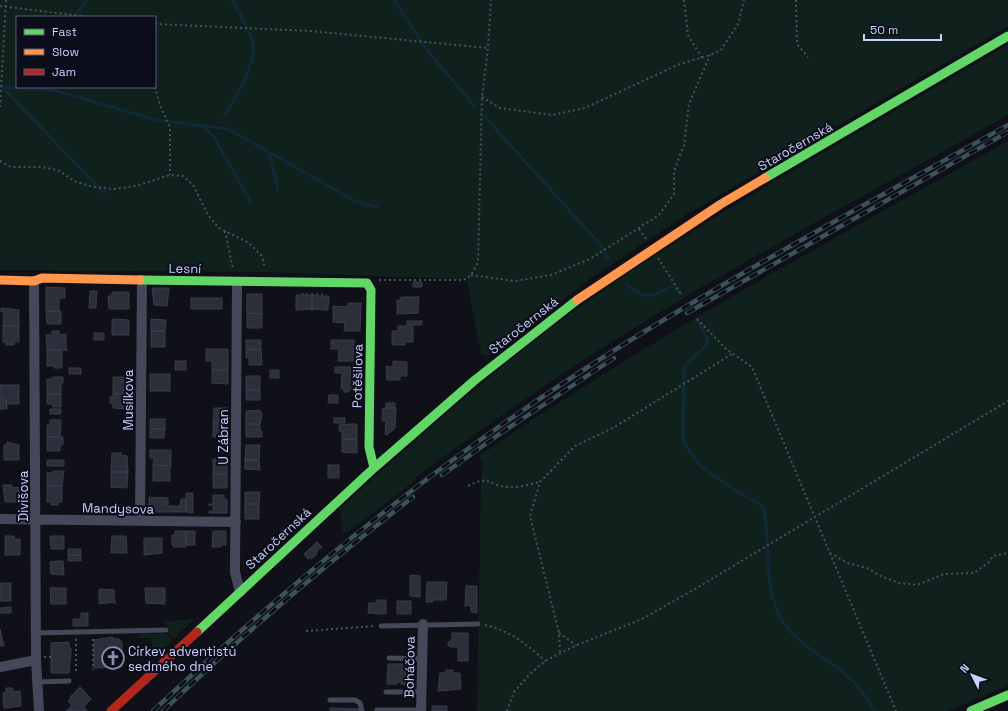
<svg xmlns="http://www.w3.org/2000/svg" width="1008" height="711" font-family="'Space Grotesk',sans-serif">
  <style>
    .green { fill: #10211d; fill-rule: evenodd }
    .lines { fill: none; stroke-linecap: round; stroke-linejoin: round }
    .stream { stroke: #0f2939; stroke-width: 3 }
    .building { fill: #2c2e3a; stroke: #3a3b4c }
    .path { stroke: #45545a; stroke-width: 2; stroke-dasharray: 2 3; stroke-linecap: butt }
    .lane { stroke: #454858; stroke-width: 5 }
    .street { stroke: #454858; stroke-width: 10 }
    .fast { stroke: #63d668; stroke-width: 9 }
    .slow { stroke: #ff974d; stroke-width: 9 }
    .jam { stroke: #b3261e; stroke-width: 9 }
    .rail-casing { stroke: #3c5259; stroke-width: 4.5 }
    .rail { stroke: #0c0d1b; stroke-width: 3; stroke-dasharray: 9; stroke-linecap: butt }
    .labels { text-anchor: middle; stroke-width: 4; stroke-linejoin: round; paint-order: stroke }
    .street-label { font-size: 13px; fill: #cad0fb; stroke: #0c0d1b }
    .poi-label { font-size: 13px; fill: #cad0fb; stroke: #0c0d1b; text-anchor: start }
  </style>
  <rect width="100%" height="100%" fill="#101018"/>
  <path class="green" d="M0 0H1008V26L689 213 584 283 490 356 481 355 467 279 264 272 0 270ZM17 17H155V87H17Z
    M1008 45V115C888 183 765 248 647 320 568 368 491 422 416 477L413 482 348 532 343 534 340 509C421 435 504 360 595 296 727 204 869 127 1008 45Z
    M1008 141V686L947 711H477L481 482 483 464 478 457C646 339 829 242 1008 141Z
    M194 619 174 639 169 633V626H166L165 622Z
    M141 634H167L173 640 154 657 151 638H138Z"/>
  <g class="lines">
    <path class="stream" d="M394 0 430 54 475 107
      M74 17 87 0
      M0 87 53 90 156 120 228 129 355 201 377 207
      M3 88 104 193
      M224 117C234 99 256 66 253 45 250 29 240 14 232 0
      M485 117 598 242 608 258
      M203 127 214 137 250 201
      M269 152 278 190
      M627 285C647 301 651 297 672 286L681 294
      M697 319 708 340C705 353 688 356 684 369L683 440 689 451 702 467 733 489 763 506C772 543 762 582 780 617 793 643 830 659 851 679 861 688 868 701 875 711"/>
  </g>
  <path class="building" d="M413 282H422V287H413Z
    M46 287 65 288V298H59V311H46Z
    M152 288H169L167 306 154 305Z
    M90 291H97L96 308H89Z
    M112 292H129V309H109L108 296H112Z
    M303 293V295H307V293V295H312V293V309L296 310V295H302Z
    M312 293 313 295 317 296V293L318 296H322V293V296H329L328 310 313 309 312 311Z
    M247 294H262V314L247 313Z
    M401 297H419L418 313 397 314V300H401Z
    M191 298H222V309H191Z
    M348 303H361L360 331H344L345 323 333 322V306L348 307Z
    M1 308 19 310V326H3L4 312H1Z
    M46 311H61V324H47Z
    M247 313 262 314V328H247Z
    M112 319 129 320V335H112Z
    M151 319 166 320 165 331H151Z
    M407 321H422V325H407Z
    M3 326H19V342H14V345H6V342H3Z
    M398 326H413V342H405V345H392V331H398Z
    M52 331H59V335L66 334V350H68H47L46 335H52Z
    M151 331H165V347H151Z
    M94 333H104V340H94Z
    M246 340H261V350L246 349Z
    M331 340H354V361H338L339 349H331Z
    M206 349H228V370H212V361H206Z
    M246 349 261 350 262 365H249V358H246Z
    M47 350H62V368H54V366H47Z
    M175 361H186V370H175Z
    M393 361 407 362V376H400V380H387L386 366 393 367Z
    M335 367H351V373H357V389H349V392H344V389H341L342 373H335Z
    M69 368H81V374H69Z
    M212 370H228V384L212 383Z
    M270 370H279V378H270Z
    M150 374H170V391H150Z
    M246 376H260V390H246Z
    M53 377H63V383H61V394H47V379H53Z
    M113 377H129V393L113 394Z
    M0 385H19V404H6V399H0Z
    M246 390H260V400H246Z
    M129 393 128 409 113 408V403H110V397H113V394Z
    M47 394H61V407H53V404H47Z
    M329 395H338V403H328Z
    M0 400H6L7 409H0Z
    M386 403H395V408H386Z
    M214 408H227V423L213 422Z
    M383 408H396L395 428 387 435 385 434 386 421H382Z
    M50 409H61V414H50Z
    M260 410 262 415 260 424H246V411Z
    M334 418H345V423H334Z
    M150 419H165V429H150Z
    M50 420H61L60 437H47V425H50Z
    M213 422 227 423V437H213Z
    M246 424H260V431H262V437H246Z
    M350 424H357V439H342V431H339V425Z
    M150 429H165L164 438H150Z
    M47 437H63V445H60V451H47Z
    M342 439H357V453L342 452Z
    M7 442 19 445V460H4V445H7Z
    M246 445H260L259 460H245Z
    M150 450H171V466L153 465 154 458H150Z
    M112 453H121V455L127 456 128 472H111Z
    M213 459H227V474H213Z
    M47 460H64V466H47Z
    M245 460H259L260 470 245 469Z
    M153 465 170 466V481H153Z
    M328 465H339V478H328Z
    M53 471H64L62 486H47V473H53Z
    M111 472H128L127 488 111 487Z
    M213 474H227V488H213Z
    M3 485H12V488L19 487V502H5Z
    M47 486H62V502H58V505H51V502H47Z
    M245 492H260L259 504H245Z
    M186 493H193V513L186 512Z
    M213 495H224V499H227V513H209V511L213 512V504L209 506V504H213Z
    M149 497 168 498V506H180V508L181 499H186V512H149Z
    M245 504H259V519H245Z
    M175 531H186V547H174L172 545V535H175Z
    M186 531H195V545H186Z
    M213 531H226V545H221V547H212Z
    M5 536H14V539H20V555H5Z
    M50 536H64V549H51Z
    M112 536H126L127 553H111Z
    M144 538H162V553L144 555Z
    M317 542 322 547 316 552 317 554 311 559 310 557 308 559 304 554Z
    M68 549H81V555H68Z
    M68 555H81V561H68Z
    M59 561H63L64 575 51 574 50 562Z
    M410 575 420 576V597L410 596Z
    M427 582H447L446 600H433V602H426Z
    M0 583H11V601H0Z
    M466 586H477V613L471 612V606L466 605 465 607Z
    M50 588H66V604H51Z
    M145 588H165V604L146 603Z
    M99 589 114 590 115 604 114 602 99 604Z
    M377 600H386V614L368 613 369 603H377Z
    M397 601H411V614H397Z
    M11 607V613H0V608Z
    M81 613H88V626H73V619H81Z
    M0 629 4 646H0Z
    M452 633H468V661H458V647H450L448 645V642L452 640Z
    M113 637V639H119L122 642V667L94 668V640Z
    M69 642V648H71V651L69 673H51V643Z
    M388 664H411V685L401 684V682H397V684H387Z
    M446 670H453V673H460L461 689 438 691 440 673H446Z
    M80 687 91 699 84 707 87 711H66L72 706 68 701 71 698 70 697Z
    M6 688H13V692L20 691 21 706 4 708 3 693 6 692Z
    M432 706H447V711H432Z
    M330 708 359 709V711H330Z"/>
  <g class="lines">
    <path class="path" d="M684 0 688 35 702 58
      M796 0 797 44 808 57
      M0 6 89 17
      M155 24 310 31 488 48
      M155 87 160 106 170 127V175
      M482 97 500 108 552 115 585 108 677 65 710 55 721 50 738 24 744 0
      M0 107 6 0
      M0 161 11 167H41L58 170 74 181 93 187 114 189 136 186 170 175 183 176 193 185 208 215 219 228 249 243 261 255 264 262V269
      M639 229 646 239
      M225 231 233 269
      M658 258 681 294
      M471 275 515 281 551 275 590 259 659 215 674 194V171L684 145 689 104 710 55
      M379 280H464L471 275 478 262 482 97 488 48 491 0
      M697 319 726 349 752 367 896 711
      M468 486C490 474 488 486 508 487 518 488 530 484 540 482
      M830 553 848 563 867 568 881 576 899 583 917 585 944 574 974 573 989 562 993 556 1008 553
      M485 625C509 630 528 645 545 661
      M306 631 375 626
      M559 633 576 645
      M76 639V674
      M93 639V670
      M560 652 559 633 530 516 540 482 575 446 613 428 732 354
      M44 657H51
      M507 711 514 692 530 674 545 661 577 645 642 619 695 589 1008 401"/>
    <path class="lane" d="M381 626 478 624
      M36 633 166 630
      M389 658 422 659
      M37 682 69 681
      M386 692H421
      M330 700H355L360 703 362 711
      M377 710H421"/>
    <path class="street" d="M34 281 36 660 39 711
      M237 282 235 572 240 592
      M0 519 236 522
      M140 521 142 280
      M0 667 36 660
      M421 711 423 624"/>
    <path class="fast" d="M765 178 1008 36
      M140 280 367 283 371 290 369 447 374 468
      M197 632 374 468 475 380 577 300
      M971 711 1008 695"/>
    <path class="slow" d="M0 280 34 281 42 278 140 280
      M577 300 721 204 765 178"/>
    <path class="jam" d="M111 711 197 632"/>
    <g class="rail-casing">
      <path id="rail" d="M687 313 1008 132
        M442 475 501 433 614 358
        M153 711C284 588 423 474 574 376 714 285 862 207 1008 125
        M163 711C242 635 326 564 413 497"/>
    </g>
    <use href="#rail" class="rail"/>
  </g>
  <defs>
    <g id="church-ring" transform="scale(1.15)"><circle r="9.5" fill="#0c0d1b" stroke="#898dac" stroke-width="1.5"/><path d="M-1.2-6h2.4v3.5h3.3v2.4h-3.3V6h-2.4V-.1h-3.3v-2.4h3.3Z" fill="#898dac"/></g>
  </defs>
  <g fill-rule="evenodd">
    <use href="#church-ring" x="113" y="658"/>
  </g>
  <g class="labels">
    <g class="street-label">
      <text transform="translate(795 146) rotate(-30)" y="5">Staročernská</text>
      <text transform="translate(185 268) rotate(1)" y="5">Lesní</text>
      <text transform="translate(523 325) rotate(-38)" y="5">Staročernská</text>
      <text transform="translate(357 376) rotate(-89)" y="5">Potěšilova</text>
      <text transform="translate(128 400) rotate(-90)" y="5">Musílkova</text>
      <text transform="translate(223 437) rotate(-90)" y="5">U Zábran</text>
      <text transform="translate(23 496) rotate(-90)" y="5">Divišova</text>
      <text transform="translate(118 508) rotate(1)" y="5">Mandysova</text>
      <text transform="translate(278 538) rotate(-43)" y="5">Staročernská</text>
      <text transform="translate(409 667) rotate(-89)" y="5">Boháčova</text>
    </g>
    <g class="poi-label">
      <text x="128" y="656">Církev adventistů<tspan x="128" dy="15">sedmého dne</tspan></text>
    </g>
  </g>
  <rect x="16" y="16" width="140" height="72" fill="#0c0d1b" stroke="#585b75"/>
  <rect x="24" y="29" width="20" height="6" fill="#63d668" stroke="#585b75"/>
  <text x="52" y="36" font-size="12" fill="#cad0fb">Fast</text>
  <rect x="24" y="49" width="20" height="6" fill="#ff974d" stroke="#585b75"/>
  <text x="52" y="56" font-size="12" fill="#cad0fb">Slow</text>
  <rect x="24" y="69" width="20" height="6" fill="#b3261e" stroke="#585b75"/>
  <text x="52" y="76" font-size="12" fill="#cad0fb">Jam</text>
  <g transform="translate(972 675) rotate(312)" stroke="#0c0d1b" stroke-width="3" paint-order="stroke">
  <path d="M0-3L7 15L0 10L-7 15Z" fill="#cad0fb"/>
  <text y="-6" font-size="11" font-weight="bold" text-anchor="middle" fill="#cad0fb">N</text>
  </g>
  <path d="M864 34v6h77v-6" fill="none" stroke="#cad0fb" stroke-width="2"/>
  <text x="870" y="34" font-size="12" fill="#cad0fb" stroke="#0c0d1b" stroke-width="3" paint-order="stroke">50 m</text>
</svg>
